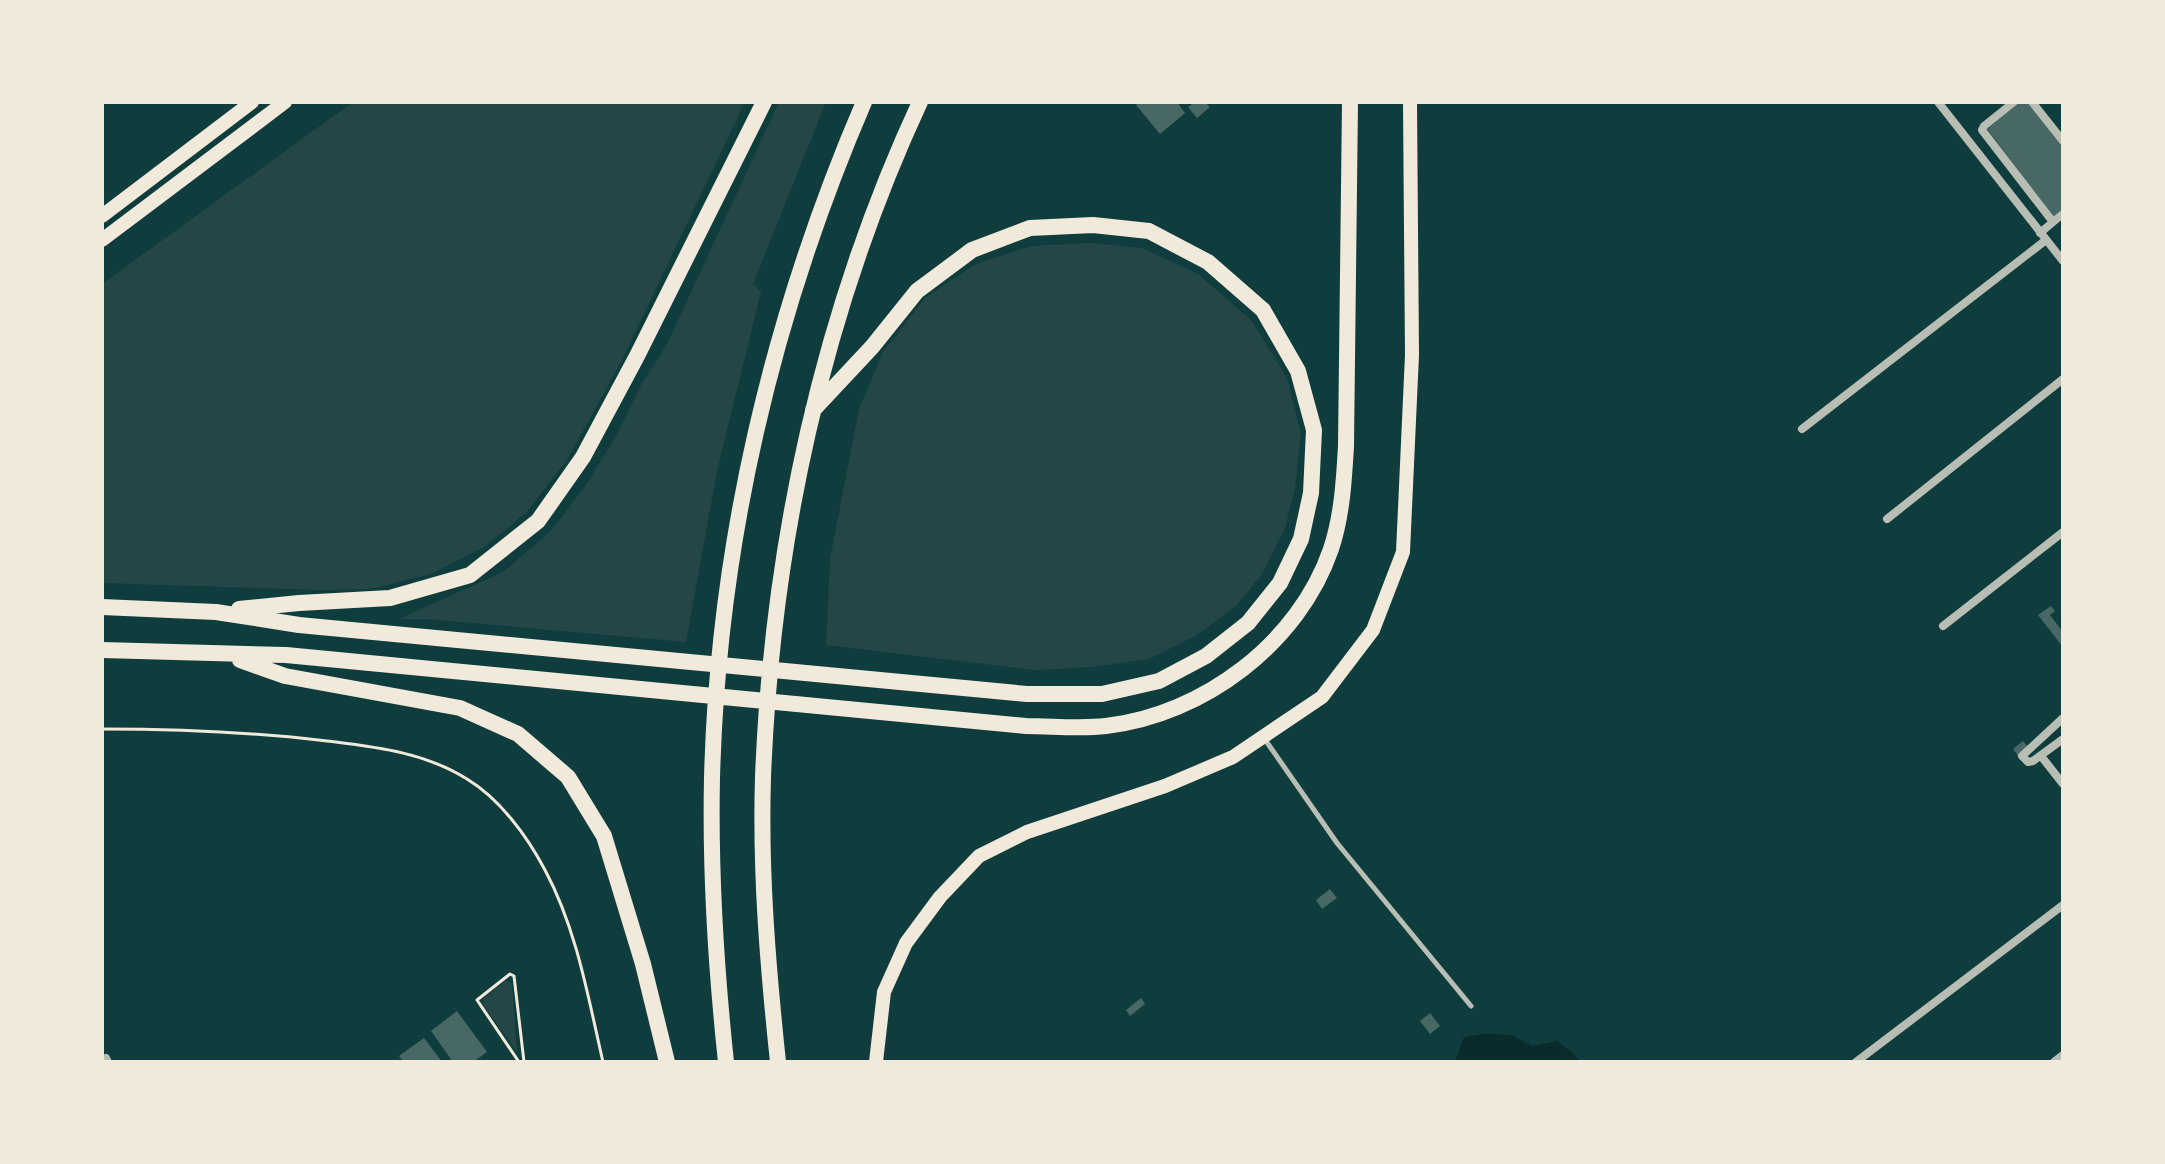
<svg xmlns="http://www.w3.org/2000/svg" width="2165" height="1164" font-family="Merriweather,serif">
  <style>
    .green { fill: #244646 }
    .water { fill: #0a2a2b }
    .building { fill: #486865 }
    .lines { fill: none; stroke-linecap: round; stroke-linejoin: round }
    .path { stroke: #f1e9da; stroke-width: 3 }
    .service { stroke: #b8beb3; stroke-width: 5 }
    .minor { stroke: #b8beb3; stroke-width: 8 }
    .secondary { stroke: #f1e9da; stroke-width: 14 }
    .motorway { stroke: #f1e9da; stroke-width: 16 }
  </style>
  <rect width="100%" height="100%" fill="#0f3d3e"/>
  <path class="green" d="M353 102H745L621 362 567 460 526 513 484 547 431 574 370 589 323 590 102 583V284Z
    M779 102H826L753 284 761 292 717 471 686 642 428 619H399L503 572 551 531 586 485 616 436 641 385 667 344Z
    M1090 243 1142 248 1198 274 1251 320 1287 378 1301 433 1295 488 1285 528 1262 574 1236 606 1197 635 1149 659 1091 667 1035 670 826 645 830 559 859 409 883 352 925 298 976 264 1031 246Z
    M506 981 512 983 517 1052 483 1005 484 997Z"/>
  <path class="water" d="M1486 1034 1511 1035 1532 1046 1557 1041 1572 1052 1580 1062H1455L1464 1037Z"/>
  <path class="building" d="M1140 102H1177L1185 113 1160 134 1136 105Z
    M1195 102H1205L1210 107 1197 118 1188 107Z
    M2020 102H2027L2063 147V210L2054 217 1987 129Z
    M2051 606 2055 611 2050 615 2063 632V647L2038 615Z
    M2023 741 2028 747 2018 756 2013 749Z
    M1330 889 1337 898 1322 909 1316 900Z
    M1141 998 1145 1004 1130 1016 1126 1010Z
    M457 1011 487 1052 473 1062H453L431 1031Z
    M1430 1013 1440 1026 1430 1034 1420 1021Z
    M424 1038 442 1062H404L399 1056Z"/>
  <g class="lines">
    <path class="path" d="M102 729C177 729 252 732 327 741 375 747 424 752 467 779 500 799 527 836 545 870 577 930 588 997 603 1062
      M519 1062 477 1000 510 974 514 976 524 1062"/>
    <path class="service" d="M1264 738 1337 843 1471 1006"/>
    <path class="minor" d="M1938 102 2063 261
      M2014 102 1984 126 1982 130 2053 222 2040 233
      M2032 102 2063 141
      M2053 222 2063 214
      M1802 429 2046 240
      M1887 519 2063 379
      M1943 626 2063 532
      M2063 718 2022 756 2028 762 2033 761 2063 739
      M2041 756 2063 784
      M102 1061 106 1058 108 1062
      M1856 1062 2063 905
      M2054 1062 2063 1055"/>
    <path class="secondary" d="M102 216 252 102
      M102 240 285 102
      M876 1062 884 992 906 943 940 897 979 856 1027 832 1165 786 1233 757 1322 697 1373 630 1403 552 1412 355 1410 102"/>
    <path class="motorway" d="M102 607 216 612 299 625 1027 694H1102L1159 681 1206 656 1248 623 1280 583 1301 539 1311 493 1314 430 1298 371 1263 310 1208 262 1149 231 1093 225 1030 228 972 250 917 291 872 347 813 410
      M239 609 299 603 390 598 470 575 538 521 583 457 637 356 764 102
      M102 650 286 655 1026 726C1052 726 1080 729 1106 726 1203 715 1299 643 1331 549 1342 516 1344 481 1346 446L1350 102
      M240 660 285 676 460 708 518 734 568 777 604 836 643 964 667 1062
      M726 1062C716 968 710 873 712 778 718 545 772 316 864 102
      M778 1062C768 967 760 873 763 777 772 545 822 313 920 102"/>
  </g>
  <rect width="2165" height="1164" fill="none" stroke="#f1e9da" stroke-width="208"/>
</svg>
